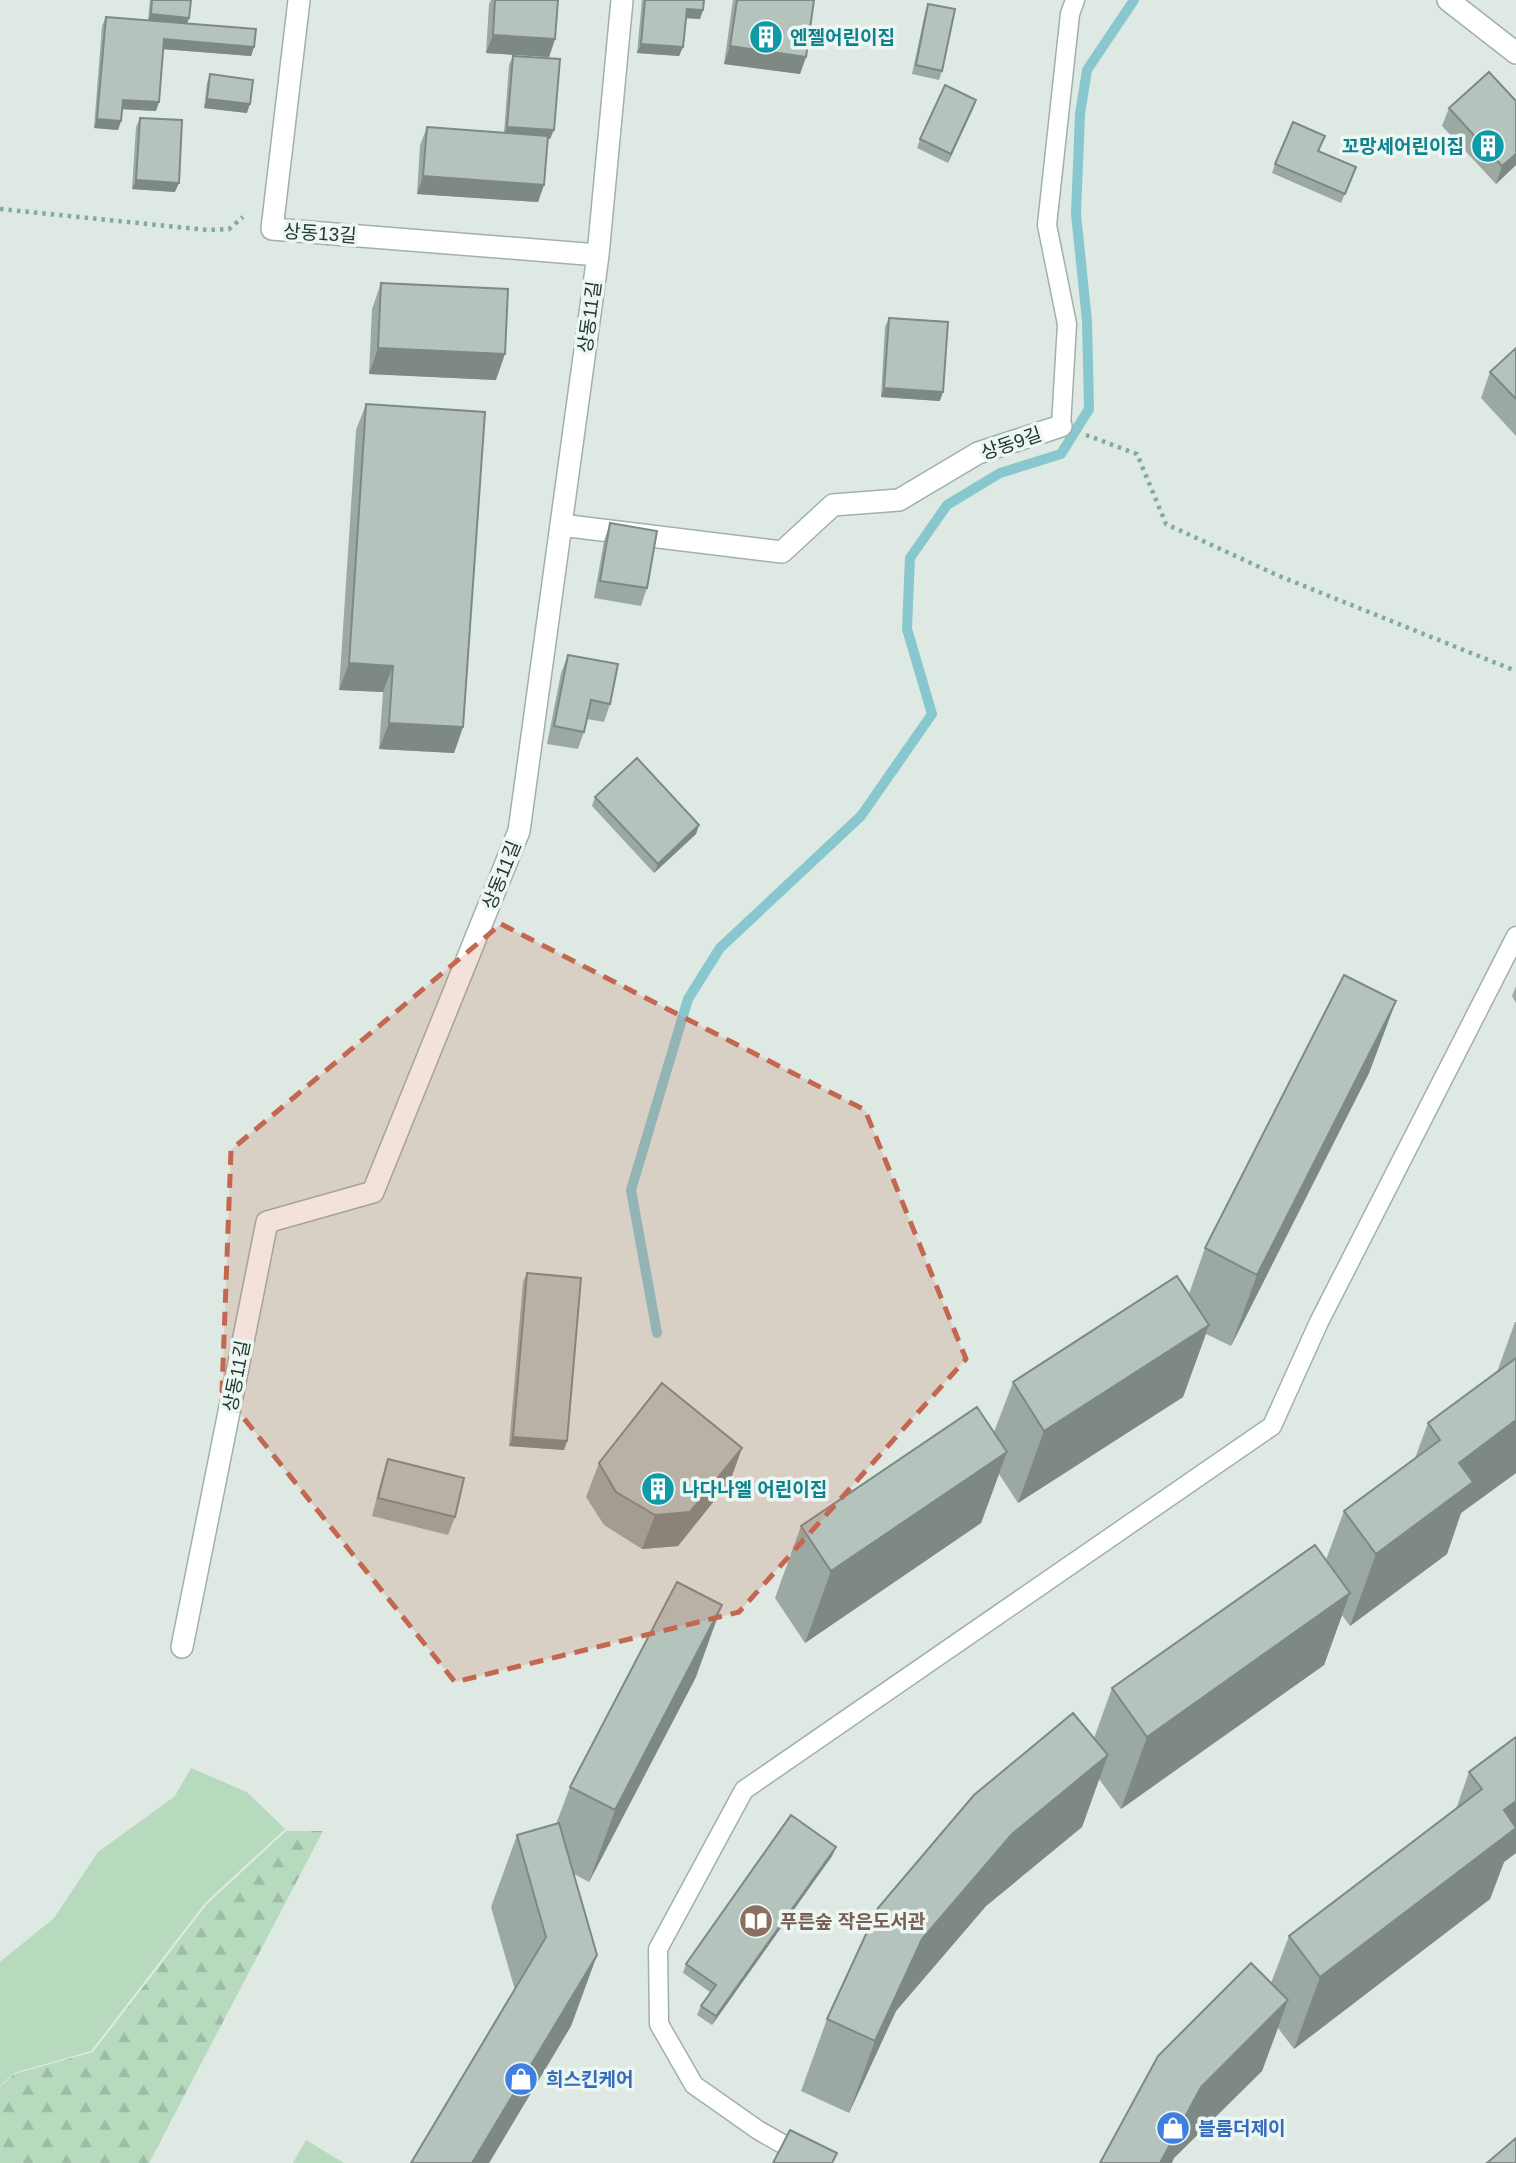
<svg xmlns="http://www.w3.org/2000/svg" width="1516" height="2163" font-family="Helvetica,'Noto Sans KR',sans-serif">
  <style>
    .green { fill: #b7dabe }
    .forest { fill: url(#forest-firs) }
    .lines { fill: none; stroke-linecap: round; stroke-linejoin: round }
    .stream { stroke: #87c7cd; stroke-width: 10 }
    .lane-casing { stroke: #a1b0aa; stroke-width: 21 }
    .street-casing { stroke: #a1b0aa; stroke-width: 24 }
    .path { stroke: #7fac9b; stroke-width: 4.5; stroke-dasharray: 3.5 5; stroke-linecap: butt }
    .lane { stroke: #fff; stroke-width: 18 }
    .street { stroke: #fff; stroke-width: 21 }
    .wall { fill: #9ba9a2 }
    .shaded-wall { fill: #7e8984 }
    .building { fill: #b4c4bc; stroke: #7e8984; stroke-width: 2 }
    .marked { fill: #c46750; fill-opacity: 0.2; stroke: #c46750; stroke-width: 5; stroke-dasharray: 14 9; stroke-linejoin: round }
    .labels { text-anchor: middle; stroke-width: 7; stroke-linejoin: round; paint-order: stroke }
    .culture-label { font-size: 19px; font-weight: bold; fill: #0d838f; stroke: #eef6f2; text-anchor: start }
    .street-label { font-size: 19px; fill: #203830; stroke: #eef6f2 }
    .education-label { font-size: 19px; font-weight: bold; fill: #785e54; stroke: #eef6f2; text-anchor: start }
    .shop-label { font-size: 19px; font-weight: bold; fill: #366cbe; stroke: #eef6f2; text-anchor: start }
  </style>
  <defs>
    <pattern id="forest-firs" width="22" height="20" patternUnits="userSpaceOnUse" patternTransform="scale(1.75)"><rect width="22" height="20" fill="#b7dabe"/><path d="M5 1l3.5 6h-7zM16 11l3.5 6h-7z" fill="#9dbca4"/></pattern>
  </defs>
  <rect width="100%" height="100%" fill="#dee9e3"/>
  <path class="green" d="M191 1768 247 1792 285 1829 205 1903 91 2051 14 2073 0 2086V1962L54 1918 98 1852 175 1796Z
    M306 2140 344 2163H293Z"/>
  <path class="forest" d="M286 1831H323L149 2163H0V2087L14 2074 93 2052 207 1904Z"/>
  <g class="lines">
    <path class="stream" d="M657 1333 631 1190 688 999 720 948 861 816 932 714 907 629 910 558 947 505 1000 473 1061 454 1089 409 1087 321 1076 214 1080 114 1087 70 1134 0"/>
    <g class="lane-casing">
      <path id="lane" d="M1061 426 1067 324 1047 225 1070 14 1075 0
        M816 2163 758 2130 694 2085 659 2024 658 1949 744 1790 1272 1426 1319 1322 1516 936"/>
    </g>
    <g class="street-casing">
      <path id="street" d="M299 0 272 229 598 255
        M1448 0 1516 53
        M561 525 782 552 833 505 899 500 978 453 1061 426
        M182 1647 267 1222 373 1192 519 831 598 255 622 0"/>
    </g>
    <path class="path" d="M0 209 207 230 229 229 243 217
      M1086 435 1137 454 1166 524 1279 576 1516 671"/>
    <use href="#lane" class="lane"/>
    <use href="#street" class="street"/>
  </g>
  <path class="wall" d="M150 0H191L189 18 187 23 254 47 251 56 164 49 156 111 122 109 121 121 118 130 94 128 102 26 106 17 148 20Z
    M491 0H558L555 39 549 57 486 53 489 4Z
    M642 0H704L703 10 700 19 686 18 683 47 679 56 637 53Z
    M733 0H814L806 57 800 74 724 64Z
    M928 4 942 71 939 80 912 74 925 13Z
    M513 56 550 139H548L544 185 538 202 417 194 420 145 427 127 504 133 509 65Z
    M210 74 247 113 204 108 207 83Z
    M976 100 948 163 917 148 920 139Z
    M1449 108 1516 165 1496 184 1442 126Z
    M140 118 175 192 132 189 136 127Z
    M1318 151 1356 167 1341 203 1272 173 1275 164Z
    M381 283 496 380 369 374 372 309Z
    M889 318 940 401 881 397 885 327Z
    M1516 348V436L1481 398 1490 372Z
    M366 404 463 727 454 753 379 749 383 692 339 690 356 430Z
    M610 523 647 588 641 606 594 598 604 541Z
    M568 655 610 704 604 722 587 719 584 732 578 749 547 744 561 673Z
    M595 797 699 825 696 834 654 873 592 806Z
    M1516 986V1003L1512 996Z
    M1396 1001 1369 1073 1231 1346 1206 1334 1183 1397 1018 1503 999 1474 981 1523 805 1643 775 1598 801 1526 994 1432 1013 1382 1189 1294 1205 1248Z
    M527 1273 567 1441 564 1450 509 1446 523 1282Z
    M1515 1322H1516V1473L1461 1513 1447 1554 1350 1626 1342 1615 1324 1665 1121 1809 1099 1779 1082 1827 986 1906 896 2011 849 2113 801 2091 827 2019 1094 1738 1112 1688 1326 1560 1344 1511 1415 1458 1428 1423 1497 1372Z
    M742 1448 730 1481 678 1546 642 1549 604 1525 586 1497 599 1463Z
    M388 1459 455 1517 448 1535 372 1516 382 1477Z
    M696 1677 589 1882 574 1874 597 1955 571 2026 489 2163H411L515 1990 491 1907 517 1835 556 1824 570 1787Z
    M1516 1737V1853L1504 1862 1490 1899 1294 2049 1278 2028 1262 2071 1174 2158 1100 2163 1271 1983 1289 1936 1456 1809 1469 1772Z
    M836 1847 832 1856 712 2025 697 2015 701 2006 710 1992 683 1973 686 1964Z"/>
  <path class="shaded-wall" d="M687 9 703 10 700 19 683 18Z
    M151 14 189 18 186 27 147 23Z
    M493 35 555 39 549 57 486 53Z
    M164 39 254 47 251 56 161 49Z
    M641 44 683 47 679 56 637 53Z
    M730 46 806 57 800 74 724 64Z
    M207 99 250 104 247 113 204 108Z
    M123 100 159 102 156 111 119 109Z
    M976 100 973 109 948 163 951 154Z
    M97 119 121 121 118 130 94 128Z
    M507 127 554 130 550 139 503 136Z
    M1516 154V165L1496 184 1502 166Z
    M423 176 544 185 538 202 417 194Z
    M136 180 179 183 175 192 132 189Z
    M378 348 505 354 496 380 369 374Z
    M884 388 943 392 940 401 881 397Z
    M349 663 393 666 383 692 339 690Z
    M389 723 463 727 454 753 379 749Z
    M699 825 696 834 654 873 658 864Z
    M1396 1001 1369 1073 1231 1346 1257 1275Z
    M1209 1325 1183 1397 1018 1503 1044 1431Z
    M1516 1420V1473L1461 1513 1447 1554 1350 1626 1376 1554 1459 1463Z
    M513 1437 567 1441 564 1450 509 1446Z
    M742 1448 730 1481 678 1546 642 1549 655 1515Z
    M1007 1452 981 1523 805 1643 831 1571Z
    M1350 1593 1324 1665 1121 1809 1147 1737Z
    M722 1605 696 1677 589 1882 615 1810Z
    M1108 1755 1082 1827 986 1906 896 2011 849 2113 875 2041 922 1939 1012 1834Z
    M1516 1801V1853L1504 1862 1490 1899 1294 2049 1320 1977 1504 1810Z
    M836 1847 832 1856 712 2025 716 2016Z
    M597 1955 571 2026 489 2163H472Z
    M1288 2000 1262 2071 1174 2158 1172 2163H1160L1201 2087Z"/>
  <path class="building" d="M152 0H191L189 18 151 14Z
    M495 0H558L555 39 493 35Z
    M645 0H704L703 10 687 9 683 47 641 44Z
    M737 0H814L806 57 730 46Z
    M928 4 955 9 942 71 916 65Z
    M106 17 256 29 254 47 164 39 159 102 123 100 121 121 97 119Z
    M513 56 560 59 554 130 507 127Z
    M1489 72 1516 101V154L1502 166 1449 108Z
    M210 74 253 80 250 104 207 99Z
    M945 85 976 100 951 154 920 139Z
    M140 118 182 120 179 183 136 180Z
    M1293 122 1325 136 1318 151 1356 167 1345 194 1275 164Z
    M427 127 548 136 544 185 423 176Z
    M381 283 508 289 505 354 378 348Z
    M889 318 948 322 943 392 884 388Z
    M1516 348V399L1490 372Z
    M366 404 485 412 463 727 389 723 393 666 349 663Z
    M610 523 657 531 647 588 600 581Z
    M568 655 618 664 610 704 591 700 584 732 554 726Z
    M637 758 699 825 658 864 595 797Z
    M1344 975 1396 1001 1257 1275 1205 1248Z
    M527 1273 581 1278 567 1441 513 1437Z
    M1177 1276 1209 1325 1044 1431 1013 1382Z
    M1516 1358V1420L1459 1463 1473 1482 1376 1554 1344 1511 1440 1440 1428 1423Z
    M662 1383 742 1448 690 1512 655 1515 616 1492 599 1463Z
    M977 1407 1007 1452 831 1571 801 1526Z
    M388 1459 464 1478 455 1517 378 1498Z
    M1315 1545 1350 1593 1147 1737 1112 1688Z
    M677 1582 722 1605 615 1810 570 1787Z
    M1073 1713 1108 1755 1012 1834 922 1939 875 2041 827 2019 878 1908 974 1795Z
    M1516 1737V1801L1504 1810 1516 1828 1320 1977 1289 1936 1482 1789 1469 1772Z
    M791 1815 836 1847 716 2016 701 2006 716 1985 686 1964Z
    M559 1823 597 1955 472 2163H411L546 1937 517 1835Z
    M1251 1963 1288 2000 1201 2087 1160 2163H1100L1158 2056Z
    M790 2130 837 2153 832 2163H773Z
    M1516 2138V2163H1487Z"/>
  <path class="marked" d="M501 924 865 1110 966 1359 739 1612 455 1682 222 1391 231 1150Z"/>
  <defs>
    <g id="building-disc" transform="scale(1.75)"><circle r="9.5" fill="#0f9aa8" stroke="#eef6f2"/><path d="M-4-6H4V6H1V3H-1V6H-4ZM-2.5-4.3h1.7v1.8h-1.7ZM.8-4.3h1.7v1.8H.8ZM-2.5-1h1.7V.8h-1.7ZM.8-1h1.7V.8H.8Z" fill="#fff"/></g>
    <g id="library-disc" transform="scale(1.75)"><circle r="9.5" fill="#8d6e63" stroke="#eef6f2"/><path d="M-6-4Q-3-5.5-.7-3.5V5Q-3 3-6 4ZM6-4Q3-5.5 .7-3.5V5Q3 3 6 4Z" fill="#fff"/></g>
    <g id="shop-disc" transform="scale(1.75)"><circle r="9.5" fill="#3f7fe0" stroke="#eef6f2"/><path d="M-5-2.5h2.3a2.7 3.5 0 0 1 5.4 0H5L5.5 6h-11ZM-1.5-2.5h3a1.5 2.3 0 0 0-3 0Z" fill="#fff"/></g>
  </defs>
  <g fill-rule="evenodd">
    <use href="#building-disc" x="766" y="37"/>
    <use href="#building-disc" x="1488" y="146"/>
    <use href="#building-disc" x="658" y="1489"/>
    <use href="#library-disc" x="756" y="1921"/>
    <use href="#shop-disc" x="521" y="2079"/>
    <use href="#shop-disc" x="1173" y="2128"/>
  </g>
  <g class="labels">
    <g class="culture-label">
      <text x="790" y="44">엔젤어린이집</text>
      <text x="1464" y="153" text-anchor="end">꼬망세어린이집</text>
      <text x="682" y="1496">나다나엘 어린이집</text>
    </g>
    <g class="street-label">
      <text transform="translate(320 233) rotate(4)" y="7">상동13길</text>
      <text transform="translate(589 317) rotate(-82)" y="7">상동11길</text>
      <text transform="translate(1011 443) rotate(-19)" y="7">상동9길</text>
      <text transform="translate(501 875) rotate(-68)" y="7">상동11길</text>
      <text transform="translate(236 1376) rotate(-79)" y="7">상동11길</text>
    </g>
    <g class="education-label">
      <text x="780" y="1928">푸른숲 작은도서관</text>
    </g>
    <g class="shop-label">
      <text x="546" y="2086">희스킨케어</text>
      <text x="1198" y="2135">블룸더제이</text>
    </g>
  </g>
</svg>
